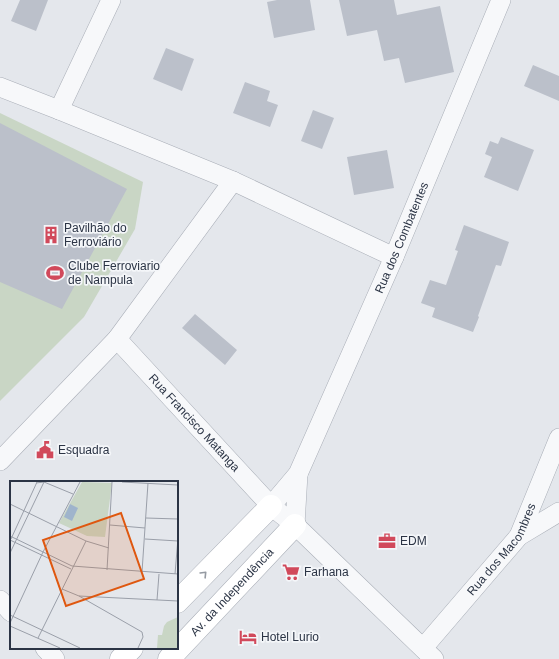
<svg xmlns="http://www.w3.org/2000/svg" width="559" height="659" font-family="Arial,sans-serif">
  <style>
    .green { fill: #c9d6c5 }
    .building { fill: #bbc0ca }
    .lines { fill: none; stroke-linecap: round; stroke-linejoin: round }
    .minor-casing { stroke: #a9aeb7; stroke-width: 20 }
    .secondary-casing { stroke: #a9aeb7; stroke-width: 23 }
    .minor { stroke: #f7f8fa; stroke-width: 19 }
    .secondary { stroke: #fff; stroke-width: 22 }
    .oneway { stroke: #959aa2 }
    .labels { text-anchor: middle; stroke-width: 3.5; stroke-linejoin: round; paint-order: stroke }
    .poi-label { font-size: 12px; fill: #2b3445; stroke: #f4f6f9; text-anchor: start }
    .street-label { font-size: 12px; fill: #2b3445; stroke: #f4f6f9 }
    .inset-road { fill: none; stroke: #9a9fa9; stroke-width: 1 }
    .view { fill: #df570f; fill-opacity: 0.15; stroke: #df570f; stroke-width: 2 }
    .inset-edge { fill: none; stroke: #2b3445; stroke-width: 2 }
  </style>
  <rect width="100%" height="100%" fill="#e4e7ec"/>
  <path class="green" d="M0 113 143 182 135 229 84 317 0 401Z"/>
  <path class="building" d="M20 0H48L36 31 11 21Z
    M277 0H310L315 30 274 38 267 2Z
    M339 0H394L397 15 440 6 454 72 405 83 399 58 384 61 377 30 347 36Z
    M166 48 194 59 182 91 153 79Z
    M533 65 559 76V101L524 86Z
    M245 82 270 91 267 101 278 105 270 127 233 113Z
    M313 110 334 118 322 149 301 141Z
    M0 123 127 189 62 309 0 282Z
    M501 137 534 150 518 191 484 177 492 157 485 154 490 141 498 144Z
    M387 150 394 188 354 195 347 157Z
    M464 225 509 242 501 266 496 265 478 316 479 317 473 332 432 317 435 308 421 303 430 280 446 285 458 251 455 250Z
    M195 314 237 350 225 365 182 328Z"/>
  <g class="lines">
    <g class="minor-casing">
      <g id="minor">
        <path d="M0 87 59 110 233 181 394 257"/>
        <path d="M59 110 111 0"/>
        <path id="s1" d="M117 339 271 506 295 525 434 659"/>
        <path d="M0 461 117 339 233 181"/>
        <path id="s2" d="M271 506 298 474 394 257 501 0"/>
        <path d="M295 525 298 474"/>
        <path d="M519 536 559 512"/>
        <path d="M0 600 11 612"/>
        <path d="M45 648 55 659"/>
        <path id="s3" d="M423 648 519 536 559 438"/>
      </g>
    </g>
    <g class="secondary-casing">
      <g id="secondary">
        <path d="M177 602 271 506"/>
        <path d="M121 659 132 648"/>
        <path id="s4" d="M169 659 295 525"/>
      </g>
    </g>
    <use href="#minor" class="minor"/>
    <use href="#secondary" class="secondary"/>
  </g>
  <defs><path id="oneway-chevron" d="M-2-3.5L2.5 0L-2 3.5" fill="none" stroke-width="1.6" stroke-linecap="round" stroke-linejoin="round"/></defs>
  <use class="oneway" href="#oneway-chevron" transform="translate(204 574) rotate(-46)"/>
  <defs>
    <g id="building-bare" transform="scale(1.38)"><path d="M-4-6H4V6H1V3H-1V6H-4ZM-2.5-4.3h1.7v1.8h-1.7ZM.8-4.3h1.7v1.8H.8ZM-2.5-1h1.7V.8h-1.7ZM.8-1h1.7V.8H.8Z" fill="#d1495b" stroke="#f4f6f9" stroke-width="2.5" paint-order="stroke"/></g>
    <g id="stadium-bare" transform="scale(1.38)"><path d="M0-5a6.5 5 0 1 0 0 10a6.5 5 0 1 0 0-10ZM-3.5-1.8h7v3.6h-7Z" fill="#d1495b" stroke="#f4f6f9" stroke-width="2.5" paint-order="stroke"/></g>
    <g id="civic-bare" transform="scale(1.38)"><path d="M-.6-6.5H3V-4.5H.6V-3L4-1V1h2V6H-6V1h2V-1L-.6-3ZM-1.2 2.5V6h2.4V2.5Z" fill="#d1495b" stroke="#f4f6f9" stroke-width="2.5" paint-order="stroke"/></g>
    <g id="office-bare" transform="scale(1.38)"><path d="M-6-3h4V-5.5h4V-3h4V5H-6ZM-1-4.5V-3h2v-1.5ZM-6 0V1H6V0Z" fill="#d1495b" stroke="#f4f6f9" stroke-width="2.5" paint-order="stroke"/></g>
    <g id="supermarket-bare" transform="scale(1.38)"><path d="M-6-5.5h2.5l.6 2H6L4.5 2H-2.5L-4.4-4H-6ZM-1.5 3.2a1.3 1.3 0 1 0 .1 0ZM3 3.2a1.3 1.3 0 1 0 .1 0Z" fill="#d1495b" stroke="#f4f6f9" stroke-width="2.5" paint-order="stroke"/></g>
    <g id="hotel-bare" transform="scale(1.38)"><path d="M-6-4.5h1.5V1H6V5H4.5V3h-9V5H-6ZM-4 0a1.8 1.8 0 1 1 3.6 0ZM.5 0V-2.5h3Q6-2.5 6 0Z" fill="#d1495b" stroke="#f4f6f9" stroke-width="2.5" paint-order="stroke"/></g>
  </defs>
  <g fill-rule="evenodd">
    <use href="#building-bare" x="51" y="235"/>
    <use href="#stadium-bare" x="55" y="273"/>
    <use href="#civic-bare" x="45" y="450"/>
    <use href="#office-bare" x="387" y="541"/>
    <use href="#supermarket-bare" x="291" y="572"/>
    <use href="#hotel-bare" x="248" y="637"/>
  </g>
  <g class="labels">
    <g class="poi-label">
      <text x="64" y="232">Pavilhão do<tspan x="64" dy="14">Ferroviário</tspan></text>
      <text x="68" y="270">Clube Ferroviario<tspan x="68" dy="14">de Nampula</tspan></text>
      <text x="58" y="454">Esquadra</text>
      <text x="400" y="545">EDM</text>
      <text x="304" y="576">Farhana</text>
      <text x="261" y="641">Hotel Lurio</text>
    </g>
    <g class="street-label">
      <text dy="4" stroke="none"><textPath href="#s2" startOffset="300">Rua dos Combatentes</textPath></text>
      <text dy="4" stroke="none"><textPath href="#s1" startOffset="114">Rua Francisco Matanga</textPath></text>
      <text dy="4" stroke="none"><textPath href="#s3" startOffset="127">Rua dos Macombres</textPath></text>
      <text dy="4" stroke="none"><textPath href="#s4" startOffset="92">Av. da Independência</textPath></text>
    </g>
  </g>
  <g transform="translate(10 481)">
    <rect width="168" height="168" fill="#e4e7ec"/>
    <path d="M72 1 102 2 95 56 77 55 49 42ZM168 136V167H147L148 154H152L154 145 157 141Z" fill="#c9d6c5"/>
    <path d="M60 23 68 27 62 40 54 36Z" fill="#9fb4cc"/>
    <path class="inset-road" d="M112 1 168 4M26 2 34 1 63 13M0 23 76 60 99 67M136 37 168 38M100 44 135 47M0 55 62 85M1 58 27 1M135 58 168 60M0 59 61 88M0 72 34 1M62 85 168 93M97 89 102 1M132 91 138 2M165 93 168 57M52 108 69 115 168 120M69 115 132 151 133 156 128 167M147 119 149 93M0 134 70 167M0 142 33 71 70 1M0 145 50 167M28 157 76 60"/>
    <path class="view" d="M111 32 134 98 56 125 33 59Z"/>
    <rect width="168" height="168" class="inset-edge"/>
  </g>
</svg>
